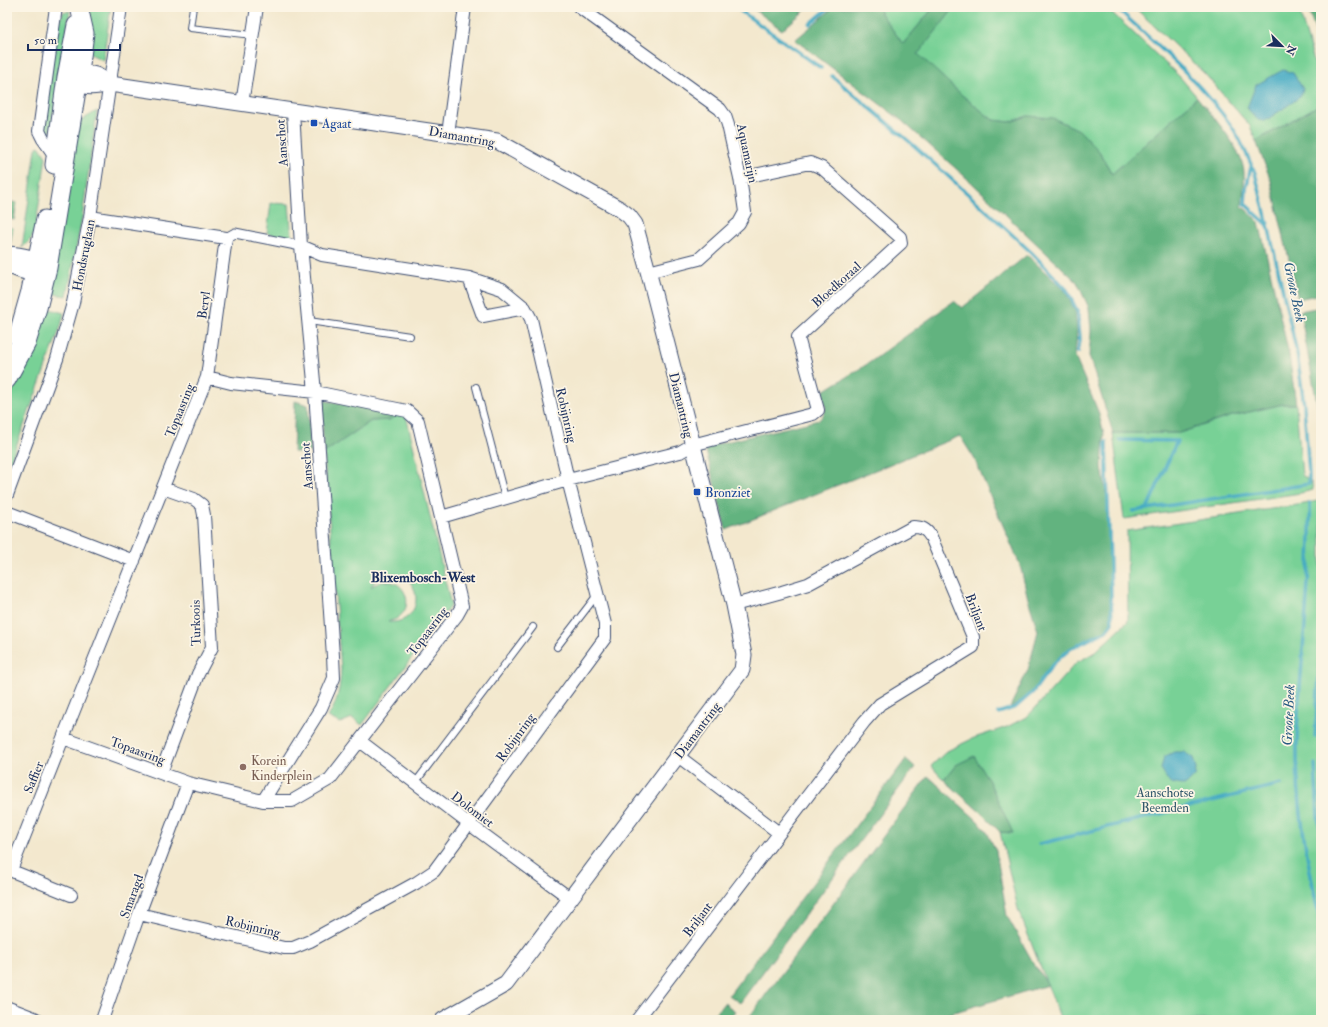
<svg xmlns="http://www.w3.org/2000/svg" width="1328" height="1027" font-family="'IM FELL Double Pica',serif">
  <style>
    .green { fill: #78d196; stroke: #4a807a; fill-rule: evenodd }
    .forest { fill: #62b37f; stroke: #3e716e }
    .water { fill: #44aac4; stroke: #306c91 }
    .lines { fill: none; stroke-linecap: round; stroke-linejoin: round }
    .stream { stroke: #44aac4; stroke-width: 3.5 }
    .service-casing { stroke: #3b4b6f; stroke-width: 8 }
    .pedestrian-casing { stroke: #3b4b6f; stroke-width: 11 }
    .minor-casing { stroke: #3b4b6f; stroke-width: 14 }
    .tertiary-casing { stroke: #3b4b6f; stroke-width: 17 }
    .secondary-casing { stroke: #3b4b6f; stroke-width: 19 }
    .service { stroke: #fff; stroke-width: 6 }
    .pedestrian { stroke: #fff; stroke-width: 9 }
    .minor { stroke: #fff; stroke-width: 12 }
    .tertiary { stroke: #fff; stroke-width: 15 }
    .secondary { stroke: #fff; stroke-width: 17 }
    .transit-dot { fill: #1a4fb4; stroke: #fcf5e5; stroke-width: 1.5 }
    .education-dot { fill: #8d6e63; stroke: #fcf5e5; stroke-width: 1.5 }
    .labels { text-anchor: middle; stroke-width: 3.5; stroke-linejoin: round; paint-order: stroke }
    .transit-label { font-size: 13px; fill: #164399; stroke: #fcf5e5; text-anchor: start }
    .street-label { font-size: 13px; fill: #1b2f5e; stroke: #fcf5e5 }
    .education-label { font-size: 13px; fill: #785e54; stroke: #fcf5e5; text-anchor: start }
    .park-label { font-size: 13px; fill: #32586c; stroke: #fcf5e5 }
    .water-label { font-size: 14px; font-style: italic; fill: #295a82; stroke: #fcf5e5 }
    .neighbourhood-label { font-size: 14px; font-weight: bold; fill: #1b2f5e; stroke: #fcf5e5 }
  </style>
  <rect width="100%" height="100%" fill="#fcf5e5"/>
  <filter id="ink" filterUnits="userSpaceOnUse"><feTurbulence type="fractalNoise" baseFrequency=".025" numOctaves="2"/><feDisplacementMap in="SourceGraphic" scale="8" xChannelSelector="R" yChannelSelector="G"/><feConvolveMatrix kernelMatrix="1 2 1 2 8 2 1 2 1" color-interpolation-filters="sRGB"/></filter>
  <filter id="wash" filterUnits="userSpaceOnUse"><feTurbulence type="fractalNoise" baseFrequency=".012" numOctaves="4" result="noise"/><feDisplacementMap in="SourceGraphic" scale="16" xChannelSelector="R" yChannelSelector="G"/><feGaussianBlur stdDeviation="0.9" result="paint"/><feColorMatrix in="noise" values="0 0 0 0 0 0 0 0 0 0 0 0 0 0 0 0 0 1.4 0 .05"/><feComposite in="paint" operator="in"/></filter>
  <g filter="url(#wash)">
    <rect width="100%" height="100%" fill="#f3e8ce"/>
    <path class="green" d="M91 7H111L103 60 86 52 85 50Z
      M878 7H934L903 44 882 15Z
      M955 7H1106L1180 77 1197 97 1112 174 1099 151 1028 116 1010 122 993 120 963 96 917 54Z
      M1134 7H1298L1321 84V104L1256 141 1250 126 1205 74Z
      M70 11 49 140 42 124 57 26 63 12Z
      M97 111 82 218 67 296 46 293 75 120H82Z
      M38 146 40 147 46 157 35 231 31 239 22 248 36 149Z
      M271 203 289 204 292 240 267 233Z
      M7 227 13 228 9 251H7Z
      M42 307 64 313 61 326 7 471V408Z
      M1283 404H1296L1302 475 1312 483 1313 490 1301 493 1124 519 1113 433H1179L1232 416Z
      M405 411 451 605 362 725 352 718 340 723 328 717C338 702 340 687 341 669L324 453 371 421 389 420ZM386 574C424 569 427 625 388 622 391 620 396 620 399 617 419 601 397 568 371 587L375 581Z
      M1321 500V1020H1061L1018 909 1000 832 1012 833 956 765 944 780 931 766 947 751 974 738 1007 727 1028 716 1077 662 1093 654 1128 621 1127 531 1304 504Z"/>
    <path class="forest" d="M751 7H809L782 30Z
      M834 7H878L882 15 903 44 934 7H955L918 54 963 96 993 120 1010 122 1028 116 1053 118 1079 130 1099 151 1112 174 1197 97C1212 116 1242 147 1244 172 1245 183 1243 195 1242 206L1259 222 1289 355 1296 404H1283L1232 416 1179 433H1113L1089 356 1091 331 1089 308 1077 282 971 182 901 120 795 40Z
      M1307 7H1321V47Z
      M1321 104V294L1298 299 1271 181 1256 141Z
      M7 201 17 203 14 220 7 219Z
      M1027 255 1065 291 1075 311 1077 331 1075 357 1098 411 1104 434 1102 467 1109 511 1112 622C1108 631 1098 633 1090 638 1082 642 1074 647 1067 653 1062 657 1057 661 1053 665 1037 684 1036 698 1010 707L1028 670 1038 631 1028 599 1020 565 974 458 960 436 726 530 705 447 819 420C829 410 825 404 822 392L869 363 954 301 962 308Z
      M1321 307V426L1300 311Z
      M321 400 402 413 389 420 371 421 324 453Z
      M295 401 308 405 311 452H293Z
      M974 756 989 781 1013 833 1000 832 979 811 944 780 956 765Z
      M906 759 915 767 740 1003 729 995Z
      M928 776 978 821 987 832 996 851 1007 916 1034 964 1048 985 927 1020H747Z
      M724 1003 735 1011 728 1020H711Z"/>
    <path class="water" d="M1283 70 1293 73 1303 89 1300 97 1265 121 1258 120 1247 108 1256 85Z
      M1174 752H1184L1193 758 1196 769 1195 776 1186 785C1170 785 1168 782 1161 769L1164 757Z"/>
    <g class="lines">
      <path class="stream" d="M735 7 821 68
        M1116 7C1156 45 1200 81 1232 127 1242 141 1248 158 1255 173L1268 225 1297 353 1304 405 1309 474V484L1133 511
        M810 24 830 7
        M832 76 911 143 978 203 1032 253 1067 290 1078 313 1080 339 1078 352
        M1251 167 1246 189 1245 204 1268 225
        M1119 440 1177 441 1147 509
        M1310 503C1311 552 1307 600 1303 649 1301 680 1297 711 1297 743 1296 806 1308 864 1321 926
        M998 713 1016 707 1033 692 1053 664 1070 649 1106 631 1112 623 1106 442
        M1315 737 1321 644
        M1315 764 1318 817 1321 834
        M1039 844 1281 784"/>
    </g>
  </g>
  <g filter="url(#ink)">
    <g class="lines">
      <g class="service-casing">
        <path id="service" d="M193 7 190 28 253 35
          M309 321 410 336
          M476 387 505 498
          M557 647 597 595
          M415 783 533 627"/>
      </g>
      <g class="pedestrian-casing">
        <path id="pedestrian" d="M226 238 235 233 301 246"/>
      </g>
      <g class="minor-casing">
        <path id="minor" d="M579 7 720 109 725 116 728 125 740 178 745 212 739 223 699 259 648 272
          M242 104 257 7
          M448 134 465 7
          M55 156 43 139 39 131 56 7
          M90 217 226 238 207 377 63 738 188 783 263 801H292L330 779 457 615 462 606 418 421 407 411 315 392 231 383 207 377
          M469 278 483 316 525 308
          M7 353 14 348
          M7 495 57 359 73 303 90 217 121 7
          M7 512 134 561
          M441 517 568 480 680 452 692 445 813 414 818 410 798 337 901 243 900 237 822 168 810 163 740 178
          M360 741 468 823 571 899
          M678 756 779 833
          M161 773 198 674 212 647 204 515 202 505 194 499 163 488
          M263 801 321 708 334 678 333 656 315 392 301 246 293 111
          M7 869 71 895
          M11 870 63 738
          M139 914 284 948H293L310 941 416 883 434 871 605 638V624L568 480 531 319 525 308 502 289 469 278 322 255 301 246
          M102 1020 139 914 188 783
          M637 1020 864 722 880 704 973 647V637L931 537C926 529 922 527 913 527L808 584 782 592 734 605"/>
      </g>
      <g class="tertiary-casing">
        <path id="tertiary" d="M69 76 80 72H83L96 75 110 84 497 141 620 209 629 216 635 224 651 282 734 605 744 655 742 670 506 984 443 1020
          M68 78C83 89 93 88 110 84
          M7 254C22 255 34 257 46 266
          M7 264C21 272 30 275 45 269
          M7 1009 35 1020"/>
      </g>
      <g class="secondary-casing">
        <path id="secondary" d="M54 165 66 77 76 25
          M17 337 30 291 45 219
          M7 380 27 343 38 308 48 268 80 72 85 33 80 11"/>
      </g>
      <use href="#service" class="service"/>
      <use href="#pedestrian" class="pedestrian"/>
      <use href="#minor" class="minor"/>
      <use href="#tertiary" class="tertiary"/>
      <use href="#secondary" class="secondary"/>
    </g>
  </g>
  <g class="transit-dot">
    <rect x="310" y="119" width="8" height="8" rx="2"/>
    <rect x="693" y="488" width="8" height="8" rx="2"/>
  </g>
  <circle class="education-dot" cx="243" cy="767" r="4"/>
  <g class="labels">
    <g class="transit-label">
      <text x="322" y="128">Agaat</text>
      <text x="705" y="497">Bronziet</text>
    </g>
    <g class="street-label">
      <text transform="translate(462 136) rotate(10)" y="5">Diamantring</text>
      <text transform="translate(281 143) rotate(-94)" y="5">Aanschot</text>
      <text transform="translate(748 153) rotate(78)" y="5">Aquamarijn</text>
      <text transform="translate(83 255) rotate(-79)" y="5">Hondsruglaan</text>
      <text transform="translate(836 284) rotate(-42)" y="5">Bloedkoraal</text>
      <text transform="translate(203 305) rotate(-82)" y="5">Beryl</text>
      <text transform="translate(682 405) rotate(76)" y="5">Diamantring</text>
      <text transform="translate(179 410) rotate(-68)" y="5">Topaasring</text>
      <text transform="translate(567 415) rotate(77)" y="5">Robijnring</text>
      <text transform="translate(306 466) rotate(-94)" y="5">Aanschot</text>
      <text transform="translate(977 612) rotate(69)" y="5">Briljant</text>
      <text transform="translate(195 623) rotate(-91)" y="5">Turkoois</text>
      <text transform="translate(427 631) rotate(-53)" y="5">Topaasring</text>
      <text transform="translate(697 730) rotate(-53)" y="5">Diamantring</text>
      <text transform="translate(515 737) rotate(-54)" y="5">Robijnring</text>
      <text transform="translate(138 750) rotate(20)" y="5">Topaasring</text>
      <text transform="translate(33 777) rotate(-68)" y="5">Saffier</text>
      <text transform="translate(473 809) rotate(37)" y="5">Dolomiet</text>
      <text transform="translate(131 896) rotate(-70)" y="5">Smaragd</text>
      <text transform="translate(697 919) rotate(-53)" y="5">Briljant</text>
      <text transform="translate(253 926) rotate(13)" y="5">Robijnring</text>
    </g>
    <g class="education-label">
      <text x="251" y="765">Korein<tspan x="251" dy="15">Kinderplein</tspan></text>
    </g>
    <g class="park-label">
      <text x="1165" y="797">Aanschotse<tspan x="1165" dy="15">Beemden</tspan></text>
    </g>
    <g class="water-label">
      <text transform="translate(1295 292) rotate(78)" y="5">Groote Beek</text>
      <text transform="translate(1288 715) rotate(-87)" y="5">Groote Beek</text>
    </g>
    <g class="neighbourhood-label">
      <text x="423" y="582">Blixembosch-West</text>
    </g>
  </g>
  <rect width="1328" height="1027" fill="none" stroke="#fcf5e5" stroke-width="24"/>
  <g transform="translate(1282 46) rotate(114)" stroke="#fcf5e5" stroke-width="3" paint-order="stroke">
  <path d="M0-3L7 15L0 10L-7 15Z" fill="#1b2f5e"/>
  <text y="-6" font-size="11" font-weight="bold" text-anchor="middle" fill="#1b2f5e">N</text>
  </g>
  <path d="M28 44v6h92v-6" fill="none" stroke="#1b2f5e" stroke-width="2"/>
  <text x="34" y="44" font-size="12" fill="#1b2f5e" stroke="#fcf5e5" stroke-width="3" paint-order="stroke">50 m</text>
</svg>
